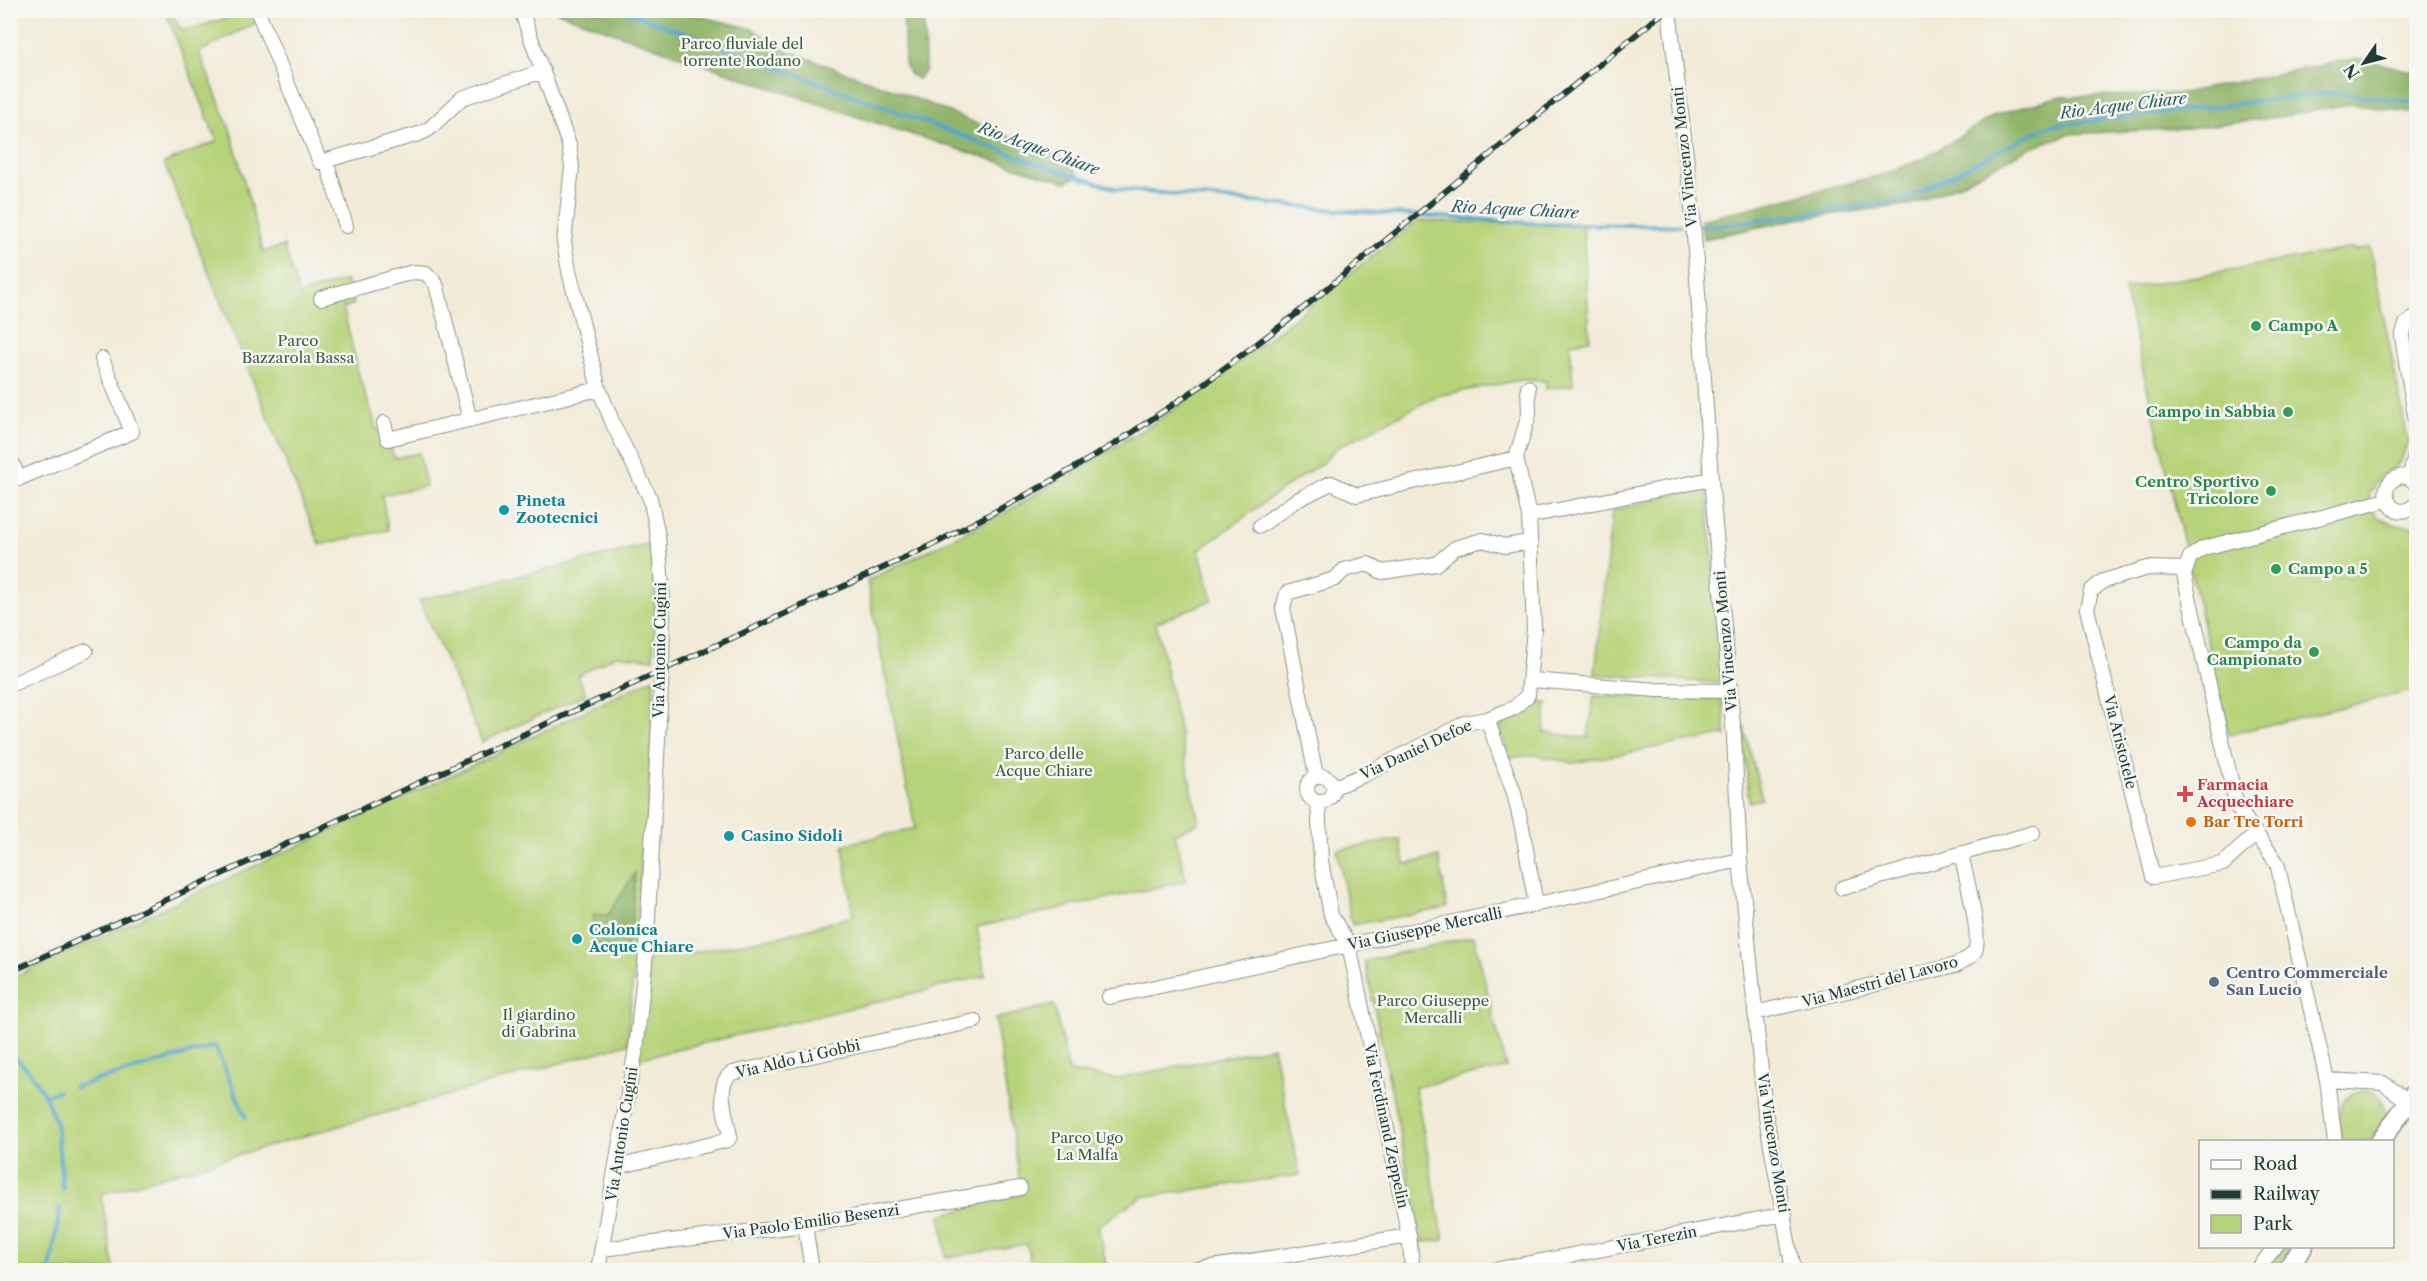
<svg xmlns="http://www.w3.org/2000/svg" width="2427" height="1281" font-family="'Libre Caslon Text',serif">
  <style>
    .green { fill: #b7d379; stroke: #6b8856; stroke-width: 1.5 }
    .forest { fill: #91b569; stroke: #58794e; stroke-width: 1.5 }
    .lines { fill: none; stroke-linecap: round; stroke-linejoin: round }
    .stream { stroke: #4fa5cb; stroke-width: 4 }
    .street-casing { stroke: #889486; stroke-width: 16 }
    .secondary-casing { stroke: #889486; stroke-width: 21 }
    .street { stroke: #fff; stroke-width: 14 }
    .secondary { stroke: #fff; stroke-width: 18 }
    .rail-casing { stroke: #1f3d34; stroke-width: 6 }
    .rail { stroke: #f6f6f2; stroke-width: 4; stroke-dasharray: 11; stroke-linecap: butt }
    .leisure-dot { fill: #2e9e5b; stroke: #f6f6f2; stroke-width: 2 }
    .culture-dot { fill: #0f9aa8; stroke: #f6f6f2; stroke-width: 2 }
    .health-dot { fill: #e0444e; stroke: #f6f6f2; stroke-width: 2 }
    .food-dot { fill: #e8710a; stroke: #f6f6f2; stroke-width: 2 }
    .service-dot { fill: #5c6f8a; stroke: #f6f6f2; stroke-width: 2 }
    .labels { text-anchor: middle; stroke-width: 5; stroke-linejoin: round; paint-order: stroke }
    .park-label { font-size: 15px; fill: #3d5b42; stroke: #f6f6f2 }
    .street-label { font-size: 15px; fill: #1f3d34; stroke: #f6f6f2 }
    .leisure-label { font-size: 15px; font-weight: bold; fill: #27864d; stroke: #f6f6f2; text-anchor: end }
    .culture-label { font-size: 15px; font-weight: bold; fill: #0d838f; stroke: #f6f6f2; text-anchor: start }
    .health-label { font-size: 15px; font-weight: bold; fill: #be3a42; stroke: #f6f6f2; text-anchor: start }
    .food-label { font-size: 15px; font-weight: bold; fill: #c56008; stroke: #f6f6f2; text-anchor: start }
    .service-label { font-size: 15px; font-weight: bold; fill: #4e5e75; stroke: #f6f6f2; text-anchor: start }
    .water-label { font-size: 16px; font-style: italic; fill: #2d5c61; stroke: #f6f6f2 }
  </style>
  <rect width="100%" height="100%" fill="#f6f6f2"/>
  <filter id="ink" filterUnits="userSpaceOnUse"><feTurbulence type="fractalNoise" baseFrequency=".0167" numOctaves="2"/><feDisplacementMap in="SourceGraphic" scale="12" xChannelSelector="R" yChannelSelector="G"/><feConvolveMatrix kernelMatrix="1 2 1 2 8 2 1 2 1" color-interpolation-filters="sRGB"/></filter>
  <filter id="wash" filterUnits="userSpaceOnUse"><feTurbulence type="fractalNoise" baseFrequency=".008" numOctaves="4" result="noise"/><feDisplacementMap in="SourceGraphic" scale="24" xChannelSelector="R" yChannelSelector="G"/><feGaussianBlur stdDeviation="1.35" result="paint"/><feColorMatrix in="noise" values="0 0 0 0 0 0 0 0 0 0 0 0 0 0 0 0 0 1.4 0 .05"/><feComposite in="paint" operator="in"/></filter>
  <g filter="url(#wash)">
    <rect width="100%" height="100%" fill="#f2ebd8"/>
    <path class="green" d="M165 11H170L182 31 252 11 261 20 199 52 231 132 263 252 284 246 299 295 346 280 354 304 343 308 360 379 377 429 388 439 394 458 419 453 426 486 382 495 388 530 320 545 164 163 217 141Z
      M1417 221 1583 225 1590 340 1570 343 1573 385 1546 389V381L1520 380 1437 396 1336 448 1325 461 1281 490 1199 550 1212 600 1156 623 1199 822 1175 834 1186 881 977 927 985 976 637 1059 646 953 676 955 778 937 853 916 843 845 915 828 867 581 1008 511 1157 421 1204 389Z
      M2370 247 2408 440C2406 448 2404 456 2399 463 2388 475 2379 469 2373 490L2368 493 2376 516 2396 525 2410 526 2416 530V690L2229 734 2124 289 2353 248 2354 250Z
      M1702 487 1707 491 1723 678 1719 683 1595 674 1612 511Z
      M652 544 655 606 653 659 616 655 577 676 586 694 482 742 419 600Z
      M654 678 647 829 645 841 642 844 636 950 627 1041 634 1042 101 1194 114 1270H11L10 979 471 766Z
      M1594 696 1720 699 1723 702 1726 737 1723 735 1573 763 1535 755 1509 758 1500 727 1527 704 1547 703 1544 732 1588 738Z
      M1744 727 1762 799 1749 802 1743 728Z
      M1400 839 1405 864 1439 857 1447 908 1352 925 1337 850Z
      M1474 936 1506 1068 1415 1087 1444 1240 1422 1242 1365 961Z
      M1054 1005 1069 1072 1117 1079 1273 1047 1300 1175 1141 1197 1098 1226 1107 1270H1032L1027 1244 946 1258 941 1215 1022 1194 995 1019Z
      M2362 1090C2377 1090 2384 1100 2387 1115L2371 1141H2341C2339 1117 2333 1098 2362 1090Z
      M2283 1247H2292L2273 1270H2265Z"/>
    <path class="forest" d="M555 11H677L753 29 777 47 897 91 1070 161 1078 176 1066 182C894 132 724 73 555 11Z
      M903 11H924L925 71 918 79 909 74 905 63Z
      M2357 58 2416 72V113L2349 104 2279 117 2190 128 2070 134 2031 147 1960 184 1913 204 1797 219 1703 239 1701 220 1882 175 1925 158 1995 115 2057 97 2177 94Z
      M635 873 631 939 622 950 603 947 593 942V914L608 915Z"/>
    <g class="lines">
      <path class="stream" d="M623 10 1030 161 1117 189 1347 211 1549 224 1712 226 1901 201 2048 126 2329 93 2416 102
        M10 1051 33 1076 45 1096 58 1091
        M74 1087 215 1046 246 1118
        M45 1096 56 1123 63 1190
        M50 1270 60 1208"/>
    </g>
  </g>
  <g filter="url(#ink)">
    <g class="lines">
      <g class="street-casing">
        <path id="street" d="M257 10 320 162 419 134 429 129 462 98 543 71
          M1669 10 1692 207 1711 479 1734 737 1740 860 1765 1111 1793 1270
          M523 16 569 145 572 167 564 242 569 271 599 389 614 426 650 498 658 536 663 599 662 669 646 953 637 1042 598 1270
          M326 161 346 226
          M321 298 413 272 426 273 436 284 470 420
          M2416 317 2406 324 2402 337 2416 421
          M384 423 388 439 599 389
          M10 458 19 479
          M1516 458 1529 414 1528 387
          M2409 478 2416 453
          M10 482 132 432 102 359
          M2416 484C2412 479 2406 475 2399 477 2372 485 2393 527 2416 504
          M1260 526 1295 501 1331 483 1357 495 1516 458 1529 516 1711 479
          M2184 569 2148 568 2103 581 2091 591 2087 609 2153 877 2223 864 2256 834
          M1531 680 1657 690 1730 691
          M10 685 86 651
          M1487 719 1514 793 1522 827 1536 905
          M1307 789a13 13 0 1 1 26 0a13 13 0 1 1-26 0Z
          M1316 776 1283 608 1287 593 1335 579 1344 570 1368 564 1382 572 1436 564 1455 548 1483 540 1505 546 1529 542
          M1334 787 1366 774 1465 723 1487 719 1514 708 1528 695 1534 628 1529 516
          M1318 802 1321 861 1331 915 1349 945 1409 1236 1412 1263 1409 1270
          M1842 888 2033 833
          M1109 997 1740 860
          M1755 1013 1956 965C1962 961 1971 958 1975 951 1982 937 1965 872 1961 854
          M2327 1080 2277 863 2237 807 2184 575 2190 557 2204 548 2387 500
          M2335 1142 2327 1080 2383 1083 2408 1101
          M617 1167 728 1140 730 1136C727 1118 714 1084 732 1073L975 1021
          M805 1225 812 1270
          M602 1249 805 1225 1020 1188
          M1193 1270 1409 1236
          M1494 1270 1785 1214
          M2257 1270 2276 1246"/>
      </g>
      <g class="secondary-casing">
        <path id="secondary" d="M2380 1142 2416 1091
          M2286 1270 2304 1246"/>
      </g>
      <use href="#street" class="street"/>
      <use href="#secondary" class="secondary"/>
      <g class="rail-casing">
        <path id="rail" d="M10 972 866 576 938 542 1043 486 1118 442 1202 385 1290 319 1666 10"/>
      </g>
      <use href="#rail" class="rail"/>
    </g>
  </g>
  <g class="leisure-dot">
    <circle cx="2256" cy="326" r="6"/>
    <circle cx="2288" cy="412" r="6"/>
    <circle cx="2271" cy="491" r="6"/>
    <circle cx="2276" cy="569" r="6"/>
    <circle cx="2314" cy="652" r="6"/>
  </g>
  <g class="culture-dot">
    <circle cx="504" cy="510" r="6"/>
    <circle cx="729" cy="836" r="6"/>
    <circle cx="577" cy="939" r="6"/>
  </g>
  <path class="health-dot" d="M2182 785h6v6h6v6h-6v6h-6v-6h-6v-6h6z"/>
  <circle class="food-dot" cx="2191" cy="822" r="6"/>
  <circle class="service-dot" cx="2214" cy="982" r="6"/>
  <g class="labels">
    <g class="park-label">
      <text x="742" y="49">Parco fluviale del<tspan x="742" dy="17">torrente Rodano</tspan></text>
      <text x="298" y="346">Parco<tspan x="298" dy="17">Bazzarola Bassa</tspan></text>
      <text x="1044" y="759">Parco delle<tspan x="1044" dy="17">Acque Chiare</tspan></text>
      <text x="1433" y="1006">Parco Giuseppe<tspan x="1433" dy="17">Mercalli</tspan></text>
      <text x="539" y="1020">Il giardino<tspan x="539" dy="17">di Gabrina</tspan></text>
      <text x="1087" y="1143">Parco Ugo<tspan x="1087" dy="17">La Malfa</tspan></text>
    </g>
    <g class="street-label">
      <text transform="translate(1685 157) rotate(-96)" y="5">Via Vincenzo Monti</text>
      <text transform="translate(1726 641) rotate(-95)" y="5">Via Vincenzo Monti</text>
      <text transform="translate(660 650) rotate(-89)" y="5">Via Antonio Cugini</text>
      <text transform="translate(2120 742) rotate(76)" y="5">Via Aristotele</text>
      <text transform="translate(1416 750) rotate(-25)" y="5">Via Daniel Defoe</text>
      <text transform="translate(1425 929) rotate(-12)" y="5">Via Giuseppe Mercalli</text>
      <text transform="translate(1880 982) rotate(-15)" y="5">Via Maestri del Lavoro</text>
      <text transform="translate(798 1059) rotate(-13)" y="5">Via Aldo Li Gobbi</text>
      <text transform="translate(1386 1126) rotate(78)" y="5">Via Ferdinand Zeppelin</text>
      <text transform="translate(622 1134) rotate(-81)" y="5">Via Antonio Cugini</text>
      <text transform="translate(1773 1143) rotate(81)" y="5">Via Vincenzo Monti</text>
      <text transform="translate(811 1222) rotate(-8)" y="5">Via Paolo Emilio Besenzi</text>
      <text transform="translate(1657 1239) rotate(-11)" y="5">Via Terezin</text>
    </g>
    <g class="leisure-label">
      <text x="2268" y="331" text-anchor="start">Campo A</text>
      <text x="2276" y="417">Campo in Sabbia</text>
      <text x="2259" y="487">Centro Sportivo<tspan x="2259" dy="17">Tricolore</tspan></text>
      <text x="2288" y="574" text-anchor="start">Campo a 5</text>
      <text x="2302" y="648">Campo da<tspan x="2302" dy="17">Campionato</tspan></text>
    </g>
    <g class="culture-label">
      <text x="516" y="506">Pineta<tspan x="516" dy="17">Zootecnici</tspan></text>
      <text x="741" y="841">Casino Sidoli</text>
      <text x="589" y="935">Colonica<tspan x="589" dy="17">Acque Chiare</tspan></text>
    </g>
    <g class="health-label">
      <text x="2197" y="790">Farmacia<tspan x="2197" dy="17">Acquechiare</tspan></text>
    </g>
    <g class="food-label">
      <text x="2203" y="827">Bar Tre Torri</text>
    </g>
    <g class="service-label">
      <text x="2226" y="978">Centro Commerciale<tspan x="2226" dy="17">San Lucio</tspan></text>
    </g>
    <g class="water-label">
      <text transform="translate(2123 105) rotate(-7)" y="6">Rio Acque Chiare</text>
      <text transform="translate(1039 148) rotate(20)" y="6">Rio Acque Chiare</text>
      <text transform="translate(1515 209) rotate(3)" y="6">Rio Acque Chiare</text>
    </g>
  </g>
  <rect width="2427" height="1281" fill="none" stroke="#f6f6f2" stroke-width="36"/>
  <rect x="2199" y="1140" width="195" height="108" fill="#f6f6f2" stroke="#a0aca6" stroke-width="1.5"/>
  <rect x="2211" y="1160" width="30" height="9" fill="#ffffff" stroke="#a0aca6" stroke-width="1.5"/>
  <text x="2253" y="1170" font-size="18" fill="#1f3d34">Road</text>
  <rect x="2211" y="1190" width="30" height="9" fill="#1f3d34" stroke="#a0aca6" stroke-width="1.5"/>
  <text x="2253" y="1200" font-size="18" fill="#1f3d34">Railway</text>
  <rect x="2211" y="1215" width="30" height="18" fill="#b7d379" stroke="#a0aca6" stroke-width="1.5"/>
  <text x="2253" y="1230" font-size="18" fill="#1f3d34">Park</text>
  <g transform="translate(2364 63) rotate(235)" stroke="#f6f6f2" stroke-width="4.5" paint-order="stroke">
  <path d="M0-4.5L10 22L0 15L-10 22Z" fill="#1f3d34"/>
  <text y="-9" font-size="16" font-weight="bold" text-anchor="middle" fill="#1f3d34">N</text>
  </g>
</svg>
